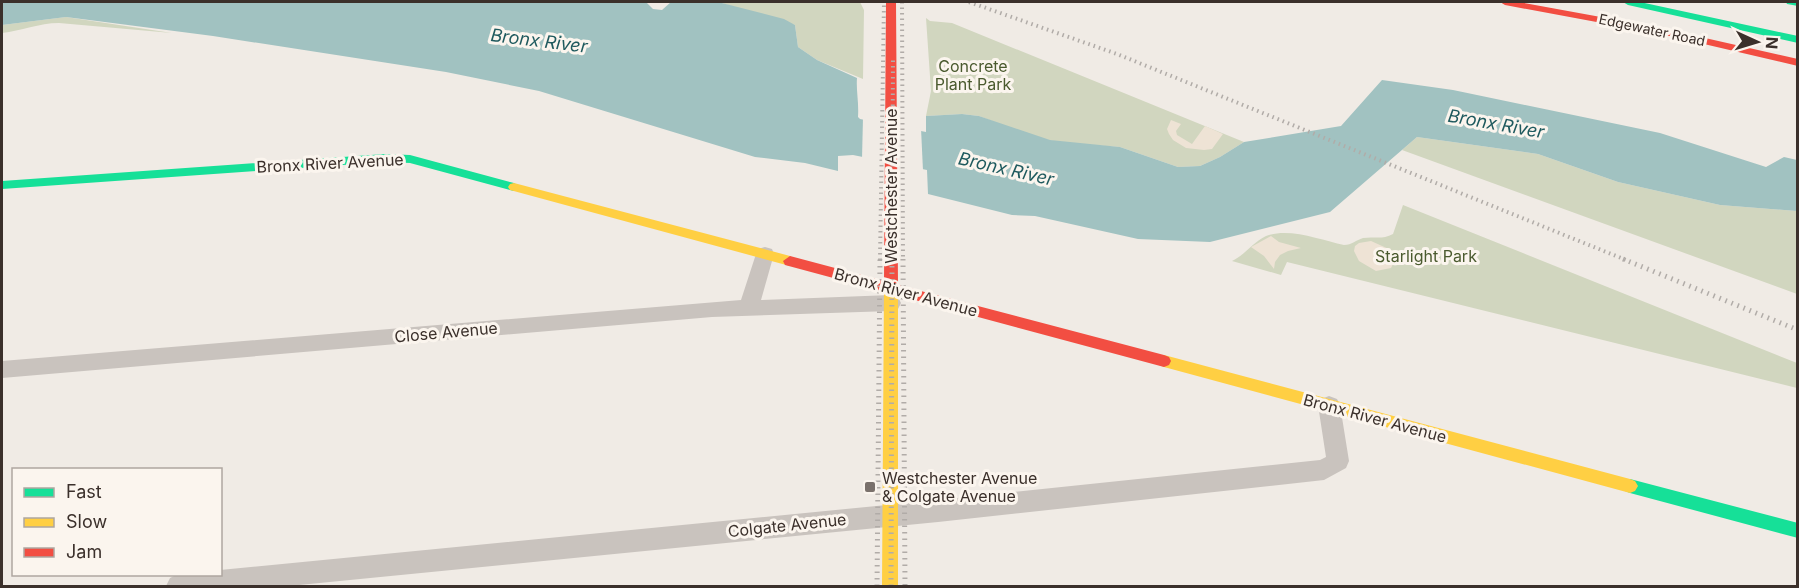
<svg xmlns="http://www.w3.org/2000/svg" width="1799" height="588" font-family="Inter,sans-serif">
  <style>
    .green { fill: #d1d6bf }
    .plaza { fill: #eee3d5 }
    .water { fill: #a1c2c1 }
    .pier { fill: #f0ebe5 }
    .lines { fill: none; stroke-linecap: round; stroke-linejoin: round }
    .street { fill: #c9c3be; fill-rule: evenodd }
    .fast { fill: #16e098; fill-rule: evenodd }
    .slow { fill: #ffcf43; fill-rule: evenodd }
    .jam { fill: #f24e42; fill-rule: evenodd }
    .rail-far1 { stroke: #b1aca8; stroke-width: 4; stroke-dasharray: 1.5 4; stroke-linecap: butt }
    .rail { stroke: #b1aca8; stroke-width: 5; stroke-dasharray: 1.5 5; stroke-linecap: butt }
    .poi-dot { fill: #7a716c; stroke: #fbf5ee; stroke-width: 2 }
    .labels { text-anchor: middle; stroke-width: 6; stroke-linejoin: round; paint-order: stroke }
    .far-street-label { font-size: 14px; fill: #3b302b; stroke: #fbf5ee }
    .park-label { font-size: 16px; fill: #4a5a2e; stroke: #fbf5ee }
    .street-label { font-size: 16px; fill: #3b302b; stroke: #fbf5ee }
    .poi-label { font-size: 16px; fill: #3b302b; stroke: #fbf5ee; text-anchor: start }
    .water-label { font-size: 18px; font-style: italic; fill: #1f5a5e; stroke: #fbf5ee }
  </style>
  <rect width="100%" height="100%" fill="#f0ebe5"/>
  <path class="green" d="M718 2H860L864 10 863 79 817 60 798 47 795 25Z
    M66 17 172 33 59 23C39 23 21 31 2 33V25Z
    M926 18 930 21 952 23 1244 142 1220 157 1200 166 1178 167 1120 147 1063 143 1034 137 979 116 962 114 926 116 931 91Z
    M1417 137 1538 154 1618 182 1720 205 1797 211V294L1402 150Z
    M1403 205 1797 363V388L1287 262 1281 275 1232 261C1245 255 1253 242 1266 236 1289 227 1321 240 1344 245 1352 245 1356 240 1363 238 1374 236 1382 240 1393 234Z"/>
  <path class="plaza" d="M1171 120 1181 124 1176 131 1177 135 1192 144 1205 126 1223 134 1212 149 1204 150 1186 148 1173 140 1169 134 1167 129Z
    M1271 236 1279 242 1301 248 1288 251 1280 255 1275 262 1274 269 1264 256 1251 247Z
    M1371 241 1391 250 1395 260 1391 268 1376 271 1359 261 1354 251 1355 246 1359 243Z"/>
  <path class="water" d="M2 2H646L653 9 662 10 671 2H718L784 19 795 25 798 47 817 60 857 78C856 91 859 102 858 117L860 119 926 132V116L962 114 979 116 1050 140 1120 147 1178 167 1200 166 1220 157 1244 142 1341 126 1382 80 1453 90 1660 133 1766 167 1784 157 1797 160V211L1720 205 1618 182 1538 154 1417 137 1330 212 1210 242 1138 239 1035 216 1012 215 928 194 927 170 853 155 838 156V171L805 163 755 157 539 91 446 72 213 36 66 17 2 25Z"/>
  <path class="pier" d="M863 117 921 128 923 171 862 159Z"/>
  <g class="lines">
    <path class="street" d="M765 247 772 249 774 254 761 300 891 295 898 297 901 303 898 309 891 311 712 317 2 378V361L741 300 756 254 758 249Z
      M1329 396 1337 399 1340 405 1349 461 1346 468 1324 480 938 522 289 586H166L170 578 178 574H220V570L938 500 1320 460 1326 457 1318 405 1321 399Z"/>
    <path class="fast" d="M1623 2H1640L1798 36V43L1628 5Z
      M1786 2H1798V6L1787 4Z
      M385 154 410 155 514 183 520 187 514 191 410 163 385 162 2 189V181Z
      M1630 479 1798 523V538L1630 493 1625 491 1622 486 1625 481Z"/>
    <path class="slow" d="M514 183 790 256 797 261 790 266 510 190 508 187 510 184Z
      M891 281 896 282 898 286V586H882L884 286 886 282Z
      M1164 355 1630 479 1635 481 1638 486 1635 491 1630 493 1164 367 1159 365 1157 361 1159 357Z"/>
    <path class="jam" d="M886 2H896L898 285 1164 355 1169 357 1171 361 1169 365 1164 367 785 265 783 261 790 256 884 281Z
      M1500 2H1519L1661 28 1798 59V66L1661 34 1505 5Z"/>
    <path class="rail-far1" d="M902 2 903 260
      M969 2 1117 54 1626 260
      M880 260 884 2
      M892 260 893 58"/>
    <path class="rail" d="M903 259 905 586
      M1623 259 1798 330
      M877 586 880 259
      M891 586 892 259"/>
  </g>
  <rect class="poi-dot" x="864" y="481" width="12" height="12" rx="3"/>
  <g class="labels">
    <g class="far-street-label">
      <text transform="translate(1652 30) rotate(12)" y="5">Edgewater Road</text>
    </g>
    <g class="park-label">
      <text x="973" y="72">Concrete<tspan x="973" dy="18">Plant Park</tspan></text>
      <text x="1426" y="262">Starlight Park</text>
    </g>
    <g class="street-label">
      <text transform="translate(330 163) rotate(-3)" y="6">Bronx River Avenue</text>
      <text transform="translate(891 186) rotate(-90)" y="6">Westchester Avenue</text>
      <text transform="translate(906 292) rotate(15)" y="6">Bronx River Avenue</text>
      <text transform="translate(446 332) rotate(-5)" y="6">Close Avenue</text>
      <text transform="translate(1375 418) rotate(15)" y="6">Bronx River Avenue</text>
      <text transform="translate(787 525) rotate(-6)" y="6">Colgate Avenue</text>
    </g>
    <g class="poi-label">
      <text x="882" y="484">Westchester Avenue<tspan x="882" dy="18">&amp; Colgate Avenue</tspan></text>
    </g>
    <g class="water-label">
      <text transform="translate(539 41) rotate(7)" y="6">Bronx River</text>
      <text transform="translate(1496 124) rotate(10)" y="6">Bronx River</text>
      <text transform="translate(1006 169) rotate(13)" y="6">Bronx River</text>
    </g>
  </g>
  <rect width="1799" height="588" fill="none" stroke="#3b302b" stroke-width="6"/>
  <rect x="12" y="468" width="210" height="108" fill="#fbf5ee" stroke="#aea6a0" stroke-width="1.5"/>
  <rect x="24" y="488" width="30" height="9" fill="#16e098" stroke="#aea6a0" stroke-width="1.5"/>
  <text x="66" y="498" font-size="18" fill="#3b302b">Fast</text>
  <rect x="24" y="518" width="30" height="9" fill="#ffcf43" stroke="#aea6a0" stroke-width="1.5"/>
  <text x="66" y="528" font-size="18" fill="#3b302b">Slow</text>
  <rect x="24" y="548" width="30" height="9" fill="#f24e42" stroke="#aea6a0" stroke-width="1.5"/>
  <text x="66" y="558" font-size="18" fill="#3b302b">Jam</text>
  <g transform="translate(1757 42) rotate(94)" stroke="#fbf5ee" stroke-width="4.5" paint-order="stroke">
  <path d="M0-4.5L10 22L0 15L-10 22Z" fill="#3b302b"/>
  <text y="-9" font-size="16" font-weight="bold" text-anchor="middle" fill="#3b302b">N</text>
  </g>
</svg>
